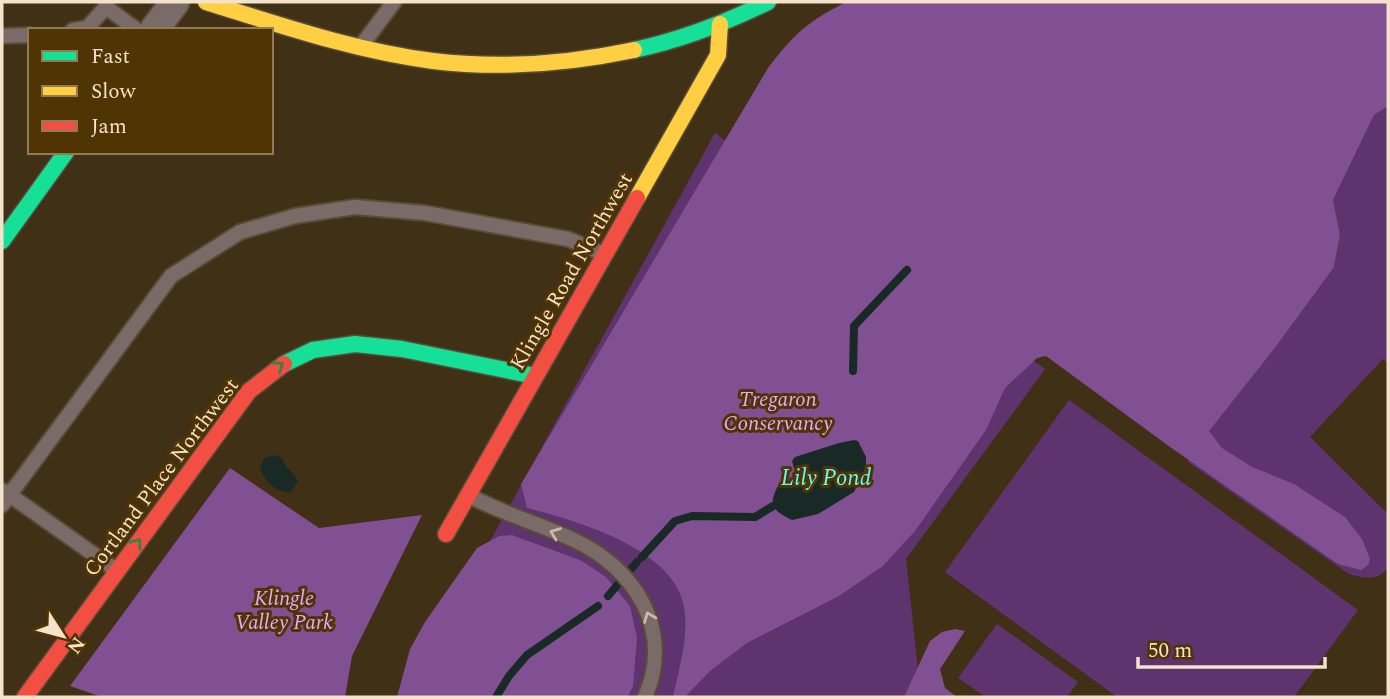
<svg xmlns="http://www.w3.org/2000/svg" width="1390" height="699" font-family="Spectral,serif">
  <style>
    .green { fill: #5f336d }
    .forest { fill: #805092 }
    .water { fill: #182926 }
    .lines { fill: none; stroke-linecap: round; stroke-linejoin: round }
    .stream { stroke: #182926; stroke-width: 8 }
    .lane-casing { stroke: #594c36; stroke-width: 18 }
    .street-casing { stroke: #594c36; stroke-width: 32 }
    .fast-casing { stroke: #594c36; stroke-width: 19 }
    .slow-casing { stroke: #594c36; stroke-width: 19 }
    .jam-casing { stroke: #594c36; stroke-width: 19 }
    .lane { stroke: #7b6b68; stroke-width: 14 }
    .street { stroke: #7b6b68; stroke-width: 28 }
    .fast { stroke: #16e098; stroke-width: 16 }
    .slow { stroke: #ffcf43; stroke-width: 16 }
    .jam { stroke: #f24e42; stroke-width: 16 }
    .oneway { stroke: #368147 }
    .oneway2 { stroke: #cab8a8 }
    .labels { text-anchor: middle; stroke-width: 6; stroke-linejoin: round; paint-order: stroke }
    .street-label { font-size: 21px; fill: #f4e2cb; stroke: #513404 }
    .park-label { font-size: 21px; font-style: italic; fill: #e1aaff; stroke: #513404 }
    .water-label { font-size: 23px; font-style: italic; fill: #5ffcf9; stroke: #513404 }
  </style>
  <rect width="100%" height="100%" fill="#403016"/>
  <path class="green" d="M1388 106V364L1383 359 1310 437 1388 514V568C1377 581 1365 579 1349 574L1188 462 1193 450 1275 348 1334 267 1340 235 1333 200 1374 115Z
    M715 133 1045 369 906 559 918 670 904 697H404Z
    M1069 400 1358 610 1294 697H1117L945 572Z
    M997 624 1078 682 1067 697H986L958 678Z"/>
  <path class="forest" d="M846 2H1388V106L1374 115 1333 200 1340 235 1334 267 1275 348 1209 431 1222 448 1252 467 1294 484 1345 517 1362 539 1370 559 1368 565 1361 570 1338 564 1170 447 1046 356 1037 358 1005 388 986 430 915 531 883 566 839 596 747 643 710 671 685 697H673C679 668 689 637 684 607 675 549 575 520 527 508L521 484 768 68C794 34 807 22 846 2Z
    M230 468 319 528 422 515 352 656 345 697H102L70 686Z
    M512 535 582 561 606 577 630 606 637 638 633 686 628 697H397L410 649 425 622 477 548 499 536Z
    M955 629 965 631 940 669 945 688 957 697H904L930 641 942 632Z"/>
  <path class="water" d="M854 440 858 441 866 457V468L854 492 818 514 792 520C774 511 767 506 778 486 796 481 798 481 792 461L795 457 839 443Z
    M274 455 282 458C288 473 294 471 298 481L291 492C275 492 266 482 260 469L264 458Z"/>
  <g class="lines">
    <path class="stream" d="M853 371 854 326 907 270
      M642 557 675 521 692 516 755 517 773 506
      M608 596 637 562
      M496 697 509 676 527 655 598 606"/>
    <g class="lane-casing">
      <path id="lane" d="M106 7 137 30
        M73 30 87 28 106 7V2
        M2 36 30 35
        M361 46 394 2
        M4 491 116 570
        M470 496C503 514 540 524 574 540 636 569 674 631 645 697
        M2 505 171 276 240 232 295 216 355 207 425 213 568 239 604 254"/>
    </g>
    <g class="street-casing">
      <path id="street" d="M154 30 175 2"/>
    </g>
    <g class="fast-casing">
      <path id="fast" d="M634 50C681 40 725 23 768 2
        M2 241 66 152
        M284 364 313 350 355 344 402 349 535 376"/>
    </g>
    <g class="slow-casing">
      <path id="slow" d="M206 2C280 25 355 51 433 61 500 69 568 64 634 50
        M637 198 718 55 720 24"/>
    </g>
    <g class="jam-casing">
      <path id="jam" d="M446 534 637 198
        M25 697 249 391 284 364"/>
    </g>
    <use href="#lane" class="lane"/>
    <use href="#street" class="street"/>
    <use href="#fast" class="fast"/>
    <use href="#slow" class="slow"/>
    <use href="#jam" class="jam"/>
  </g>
  <defs><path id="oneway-chevron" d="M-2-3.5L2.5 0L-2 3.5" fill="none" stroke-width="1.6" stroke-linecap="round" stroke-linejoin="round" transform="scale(1.75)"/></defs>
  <g class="oneway">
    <use href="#oneway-chevron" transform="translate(279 366) rotate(-33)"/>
    <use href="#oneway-chevron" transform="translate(137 543) rotate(-54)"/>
  </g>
  <g class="oneway2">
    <use href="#oneway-chevron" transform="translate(555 533) rotate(-159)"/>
    <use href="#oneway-chevron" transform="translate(649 617) rotate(-111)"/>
  </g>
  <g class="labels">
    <g class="street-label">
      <text transform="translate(571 271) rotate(-60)" y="7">Klingle Road Northwest</text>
      <text transform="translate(161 477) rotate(-53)" y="7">Cortland Place Northwest</text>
    </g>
    <g class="park-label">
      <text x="778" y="406">Tregaron<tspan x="778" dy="24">Conservancy</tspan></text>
      <text x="284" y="605">Klingle<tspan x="284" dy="24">Valley Park</tspan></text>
    </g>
    <g class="water-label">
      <text x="826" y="485">Lily Pond</text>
    </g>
  </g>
  <rect width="1390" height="699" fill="none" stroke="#f4e2cb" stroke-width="7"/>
  <rect x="28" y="28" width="245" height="126" fill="#513404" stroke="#927a54" stroke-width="2"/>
  <rect x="42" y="51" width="35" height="10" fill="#16e098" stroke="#927a54" stroke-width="2"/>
  <text x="91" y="63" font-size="21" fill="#f4e2cb">Fast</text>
  <rect x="42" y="86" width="35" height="10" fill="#ffcf43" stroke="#927a54" stroke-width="2"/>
  <text x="91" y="98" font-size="21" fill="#f4e2cb">Slow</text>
  <rect x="42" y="121" width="35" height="10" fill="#f24e42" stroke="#927a54" stroke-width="2"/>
  <text x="91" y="133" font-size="21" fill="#f4e2cb">Jam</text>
  <g transform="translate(63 636) rotate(126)" stroke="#513404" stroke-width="5" paint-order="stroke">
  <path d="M0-5L12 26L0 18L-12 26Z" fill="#f4e2cb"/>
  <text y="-10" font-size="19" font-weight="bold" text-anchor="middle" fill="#f4e2cb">N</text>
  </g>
  <path d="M1138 657v10h187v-10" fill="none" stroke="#f4e2cb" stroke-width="3.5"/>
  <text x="1148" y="657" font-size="21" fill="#f4e2cb" stroke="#513404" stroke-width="5" paint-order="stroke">50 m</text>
</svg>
